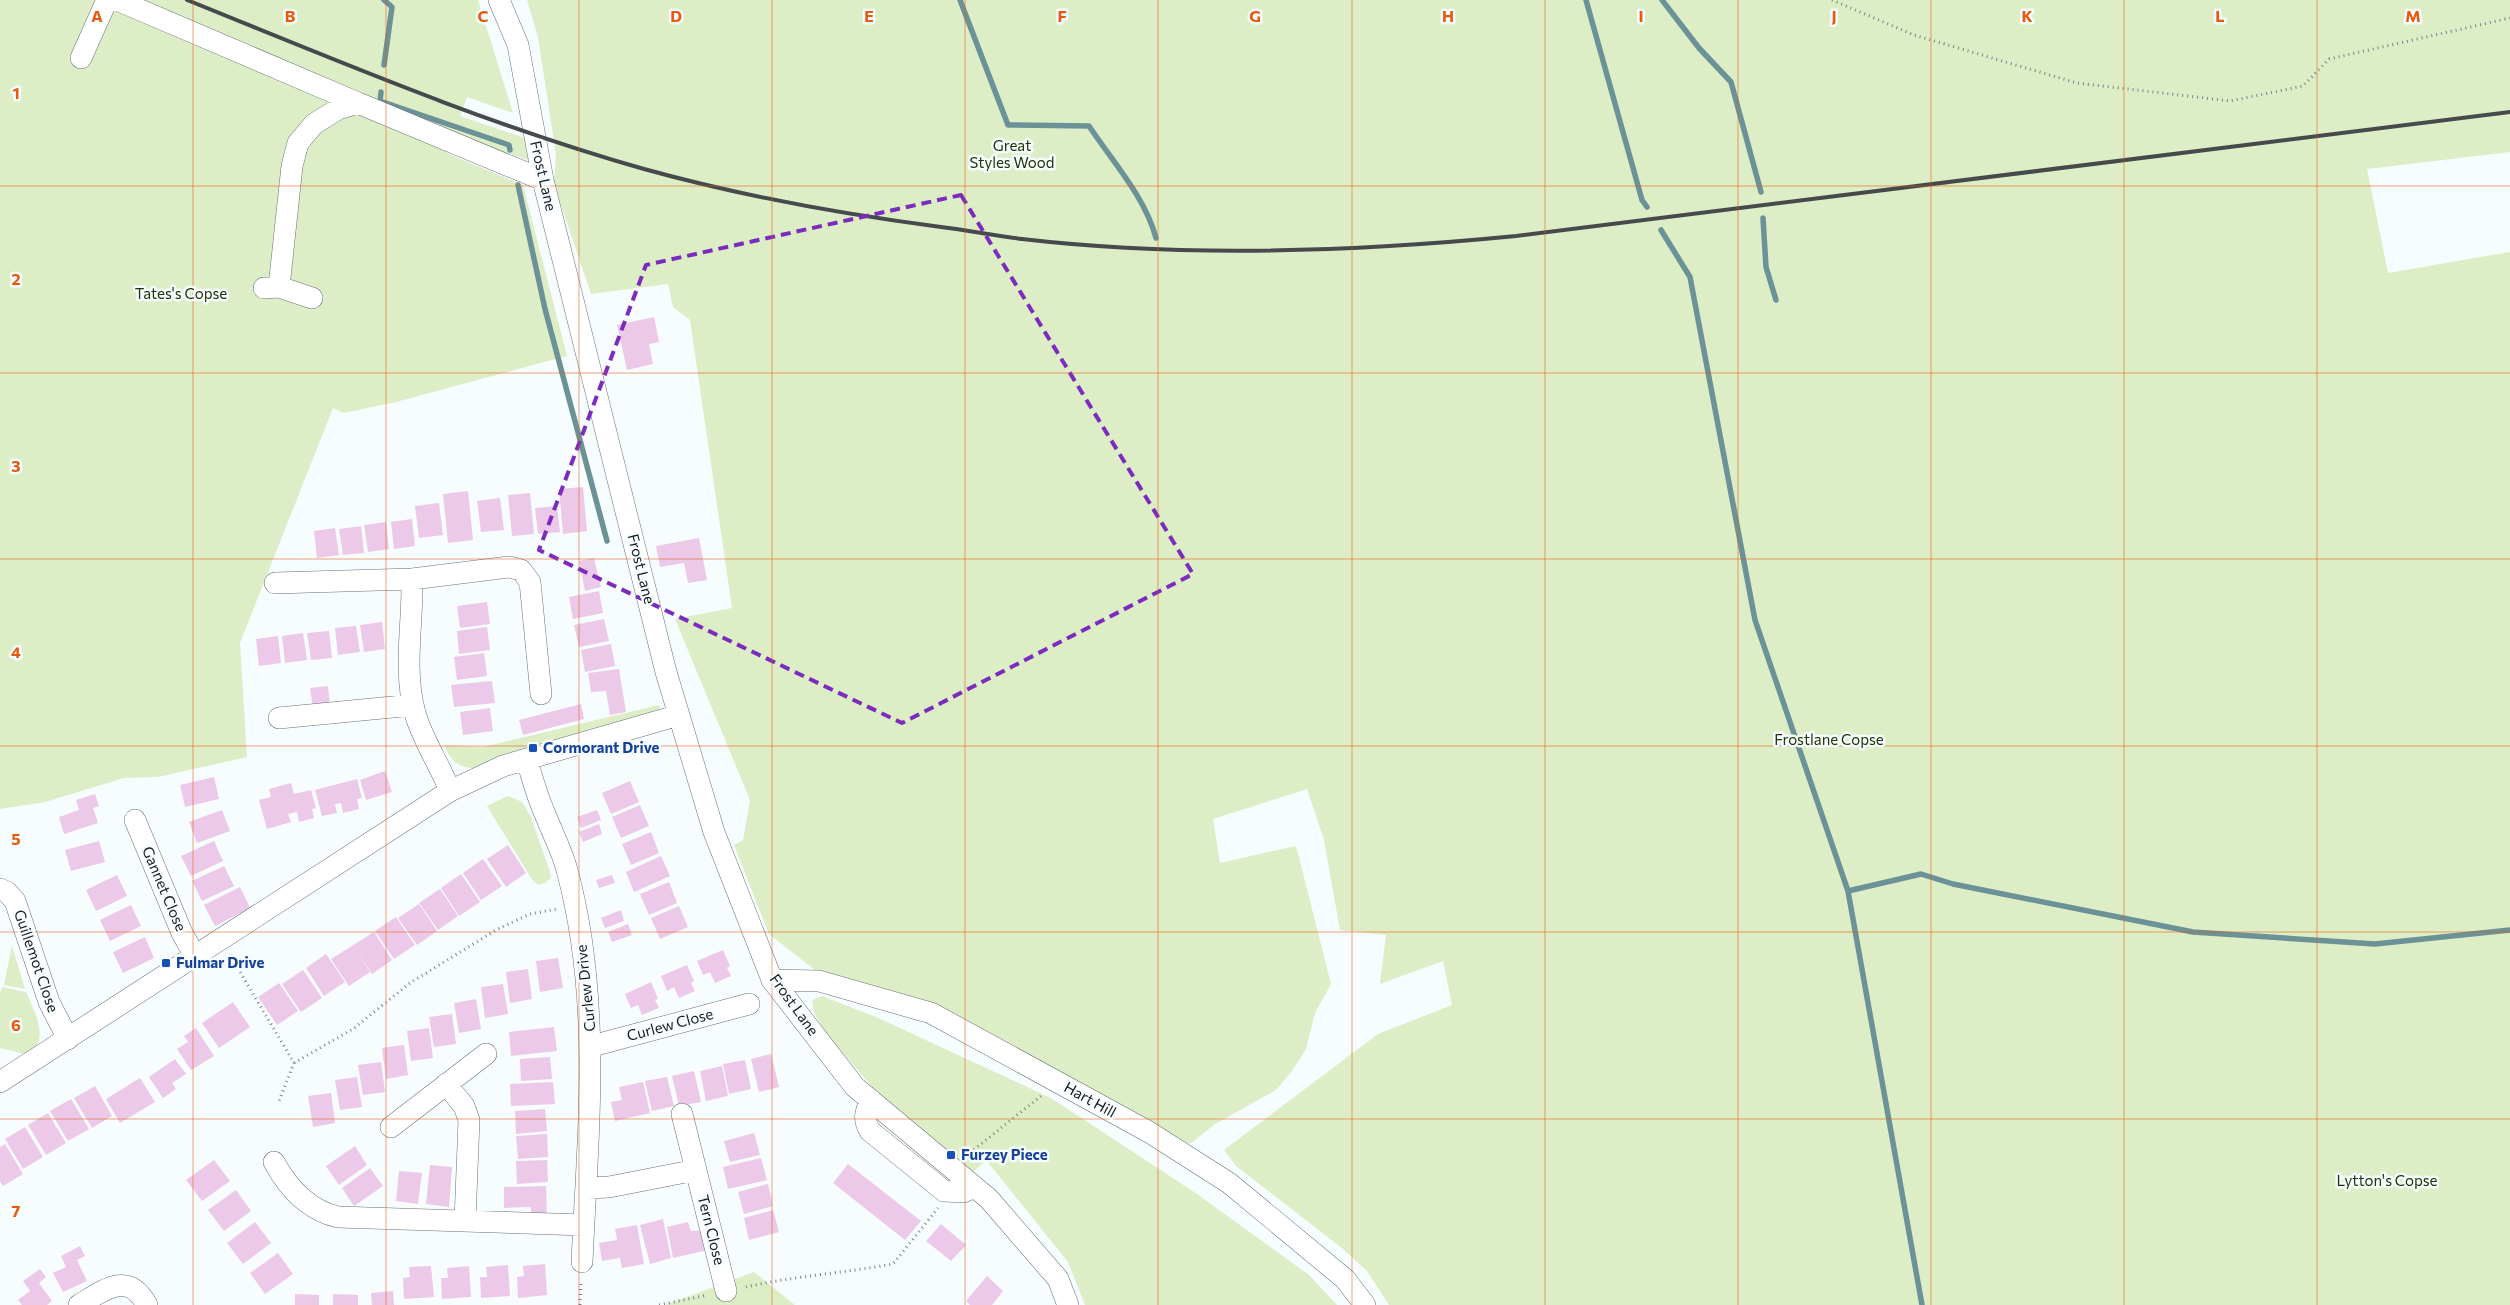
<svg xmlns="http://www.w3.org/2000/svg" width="2510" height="1305" font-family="Commissioner,sans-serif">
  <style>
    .green { fill: #ddedc5 }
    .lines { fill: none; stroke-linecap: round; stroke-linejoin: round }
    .stream { stroke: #6b9297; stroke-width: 5.5 }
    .building { fill: #ecc9e8 }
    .minor-casing { stroke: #677078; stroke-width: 22 }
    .path { stroke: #7f8386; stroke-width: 3; stroke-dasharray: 1 4; stroke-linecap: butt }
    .minor { stroke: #fff; stroke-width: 21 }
    .rail { stroke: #464a4d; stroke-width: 4 }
    .marked { fill: none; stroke: #7b2cbf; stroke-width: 4; stroke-dasharray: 10 6; stroke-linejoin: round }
    .grid { fill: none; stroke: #e8590c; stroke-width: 1; stroke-opacity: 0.55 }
    .transit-dot { fill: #1a4fb4; stroke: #f7fcff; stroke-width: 2 }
    .labels { text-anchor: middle; stroke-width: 5; stroke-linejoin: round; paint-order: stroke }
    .park-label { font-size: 15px; fill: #253204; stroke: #f7fcff }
    .street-label { font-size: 15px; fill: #181c1f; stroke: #f7fcff }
    .transit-label { font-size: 15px; font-weight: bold; fill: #164399; stroke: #f7fcff; text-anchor: start }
    .grid-label { font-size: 16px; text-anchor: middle; font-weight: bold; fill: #e8590c; stroke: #f7fcff; stroke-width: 5; stroke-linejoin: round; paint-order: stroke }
  </style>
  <rect width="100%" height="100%" fill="#f7fcff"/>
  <path class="green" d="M0 0H478L513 113 467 97 460 116 525 138 528 160 453 135 446 153 523 185 567 356 396 402 344 413 333 408 240 643 247 757 158 777 124 778 45 802 0 809Z
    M527 0H2510V152L2367 169 2388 273 2510 252V1305H1389L1367 1271 1343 1249 1236 1166 1224 1150 1378 1034 1452 1005 1443 961 1380 984 1386 935 1340 930 1324 840 1307 789 1213 819 1220 863 1296 846 1331 984 1315 1013 1306 1049 1292 1071 1276 1090 1215 1124 1190 1144 1119 1109 1045 1067 829 981 769 934 734 845 743 840 750 800 675 619 732 608 690 320 673 307 668 284 591 294 554 184 556 154 538 37Z
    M659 705 661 714 480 768C460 769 452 763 444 745L483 747Z
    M508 796 522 802 531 817 550 872 551 878 545 883 538 885 531 878 487 806Z
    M12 946 25 989 4 985Z
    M2 987 26 992C35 1013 50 1038 29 1055L0 1048V994Z
    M822 996 876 1017 1051 1098 1197 1194 1309 1275 1337 1305H1085L1068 1262 986 1160 973 1172 881 1097 827 1035 814 1013 812 1000Z
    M754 1272 795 1305H665Z"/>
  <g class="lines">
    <path class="stream" d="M384 0 392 7 384 65
      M960 0 1008 125 1089 126C1113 162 1145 197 1156 238
      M1586 0 1642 200 1647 207
      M1662 0 1699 48 1731 82 1761 192
      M381 92 380 101 509 145 510 150
      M518 185 545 309 607 541
      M1763 218 1766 267 1776 300
      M1661 230 1690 277 1755 620 1848 891 1922 1305
      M1848 891 1921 874 1953 884 2193 932 2375 944 2510 930"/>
  </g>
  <path class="building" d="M654 317 659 342 649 344 653 364 627 370 617 325Z
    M583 487 587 531 563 534 559 489Z
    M468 491 473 540 448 543 443 494Z
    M530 493 534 534 512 536 508 495Z
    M500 498 504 530 481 532 477 501Z
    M439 503 443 535 419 538 415 506Z
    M557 506 560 532 538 534 535 508Z
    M412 519 415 546 394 549 391 522Z
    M386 522 389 549 368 552 364 525Z
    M361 526 364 553 343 555 339 529Z
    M335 528 339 555 317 558 314 531Z
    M699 538 707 580 688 583 684 563 660 567 656 546Z
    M594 558 601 587 585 591 579 561Z
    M599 591 603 613 573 619 569 597Z
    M487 602 490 624 460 628 457 606Z
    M604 619 609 641 579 647 574 625Z
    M382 622 385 649 364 652 360 625Z
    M356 626 360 652 338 655 335 628Z
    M487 627 490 650 459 654 457 631Z
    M329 631 332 658 311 660 307 633Z
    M303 633 307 660 285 663 282 636Z
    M278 636 281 663 259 666 256 639Z
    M611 644 615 666 585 672 581 650Z
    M484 653 487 676 457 680 454 657Z
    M619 669 626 712 610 715 606 691 591 692 588 673Z
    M492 681 495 703 454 707 451 685Z
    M328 686 330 707 313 709 310 688Z
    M581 704 584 719 523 735 519 720Z
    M490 708 493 731 463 735 460 712Z
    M385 771 392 792 366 800 360 780Z
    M214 777 219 799 185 807 180 785Z
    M357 779 362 798 357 799 359 809 343 813 341 803 335 804 337 813 322 816 315 790Z
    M630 781 639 802 611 814 602 793Z
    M291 783 294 794 311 790 316 808 312 809 314 818 299 822 297 812 288 814 291 822 267 829 259 800 271 797 269 789Z
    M95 794 99 806 93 808 98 823 64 834 59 817 79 810 76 800Z
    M640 805 649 826 621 838 612 817Z
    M222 810 230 831 197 843 189 822Z
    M597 810 601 820 581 828 577 817Z
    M599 824 602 834 583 842 579 832Z
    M651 832 659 853 631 865 622 844Z
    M99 841 105 862 71 871 65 850Z
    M214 841 223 861 191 876 181 856Z
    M508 845 526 873 506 887 487 859Z
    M661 856 670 876 634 892 626 872Z
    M483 859 502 886 481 900 463 873Z
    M224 866 234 886 202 901 192 881Z
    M461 874 480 902 459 916 441 888Z
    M117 875 127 896 96 911 86 890Z
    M612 875 615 883 599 888 596 880Z
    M669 882 677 903 649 915 640 894Z
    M240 887 250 908 215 926 204 905Z
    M440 889 458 916 438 930 419 903Z
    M419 904 437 931 417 945 398 918Z
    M131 905 141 926 110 941 100 920Z
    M679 906 688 927 660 939 651 918Z
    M621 910 624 921 605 928 601 918Z
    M396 917 415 945 394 959 375 931Z
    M628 924 632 935 612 942 608 932Z
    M374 932 392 960 372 974 356 950 370 972 349 986 331 959Z
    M145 937 154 958 123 973 113 952Z
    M723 950 730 966 727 968 731 976 715 983 710 972 703 975 697 961Z
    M326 954 345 982 324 996 306 968Z
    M558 958 563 988 540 992 536 961Z
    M687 965 694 981 691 983 695 991 679 998 674 987 667 991 661 976Z
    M528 969 532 999 510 1003 506 972Z
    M303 970 322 998 301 1012 282 984Z
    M651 982 658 999 655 1000 659 1008 642 1015 638 1005 631 1008 625 994Z
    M279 983 298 1011 277 1025 258 997Z
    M503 984 508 1014 485 1018 481 987Z
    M476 999 481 1029 459 1033 454 1003Z
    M233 1002 250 1027 219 1048 202 1023Z
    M452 1014 456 1044 434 1047 429 1017Z
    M554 1027 557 1051 511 1056 509 1032Z
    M196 1028 214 1056 191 1070 177 1049 188 1042 184 1036Z
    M429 1028 433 1058 411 1061 407 1031Z
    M404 1045 408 1075 386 1079 382 1048Z
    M771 1054 779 1087 759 1092 751 1059Z
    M550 1057 552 1079 521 1081 520 1059Z
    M175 1059 186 1074 172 1083 176 1089 163 1098 149 1077Z
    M745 1060 751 1089 729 1094 723 1064Z
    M381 1062 385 1092 363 1095 358 1065Z
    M722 1066 728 1096 706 1101 700 1071Z
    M694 1071 701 1102 679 1106 672 1076Z
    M357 1077 362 1107 340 1110 335 1080Z
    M667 1077 674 1106 652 1111 645 1081Z
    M140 1078 155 1102 120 1123 106 1099Z
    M553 1082 555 1104 511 1106 510 1084Z
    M643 1082 650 1113 615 1121 611 1102 622 1100 619 1087Z
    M95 1086 112 1116 92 1128 74 1098Z
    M331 1093 335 1123 313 1127 308 1096Z
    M71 1099 89 1129 68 1141 50 1111Z
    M545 1109 547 1131 516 1134 515 1111Z
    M48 1113 66 1143 46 1155 28 1125Z
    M25 1127 43 1157 23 1169 5 1139Z
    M754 1133 760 1155 730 1162 724 1141Z
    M547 1134 548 1157 518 1159 516 1136Z
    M5 1144 23 1174 3 1186 0 1181V1147Z
    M355 1146 367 1165 339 1185 326 1166Z
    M761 1158 767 1180 728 1189 723 1167Z
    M214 1160 230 1181 202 1201 186 1180Z
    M547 1160 548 1182 517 1184 516 1161Z
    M848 1164 921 1221 905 1240 833 1183Z
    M430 1165 452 1167 449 1207 426 1204Z
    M370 1168 383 1186 354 1206 342 1188Z
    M399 1171 422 1173 418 1204 396 1201Z
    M768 1184 773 1206 744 1214 738 1192Z
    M546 1186 547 1219 531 1220V1207L504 1208V1187Z
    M236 1190 251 1211 224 1231 208 1210Z
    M773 1210 779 1232 749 1240 744 1218Z
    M663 1219 671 1258 650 1264 640 1225Z
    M255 1222 271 1243 243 1264 227 1243Z
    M688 1222 691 1231 703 1230 708 1250 673 1258 667 1227Z
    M941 1224 966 1245 951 1261 926 1241Z
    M637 1225 644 1264 622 1268 620 1258 602 1261 599 1243 617 1240 615 1229Z
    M80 1246 85 1256 77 1260 87 1281 63 1292 53 1273 66 1267 61 1256Z
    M278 1253 293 1274 265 1294 250 1273Z
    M545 1264 547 1295 518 1298 517 1277 524 1276 523 1266Z
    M508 1265 510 1296 481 1298 480 1277H487L486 1267Z
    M431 1266 434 1297 404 1299 403 1278 410 1277 409 1267Z
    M469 1266 471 1297 442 1299 441 1278H448L447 1268Z
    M40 1269 46 1277 39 1283 52 1301 47 1305H22L18 1300 30 1291 23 1281Z
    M987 1276 1003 1291 992 1305H970L966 1301Z
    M393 1291 394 1305H372L371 1293Z
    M295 1294 319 1295V1305H295Z
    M333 1294 358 1295V1305H333Z"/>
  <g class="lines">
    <g class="minor-casing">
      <path id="minor" d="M117 0 358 103
        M499 0 518 45 543 180 666 672 714 832 772 980 855 1087 989 1199 1058 1279 1068 1305
        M81 58 107 0
        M279 287 292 166 298 143 314 124 338 109 358 103 543 180
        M264 288 279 287 312 298
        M412 579C413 624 403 669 415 713 422 739 440 765 450 791
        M275 583 412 579 509 567 521 570 530 582 541 694
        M279 718 413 705
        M527 760C532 778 537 796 545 814 552 832 562 851 567 870 602 1000 588 1130 582 1262
        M135 820 182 933 195 956
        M0 889 7 892 15 901 49 1002 68 1039
        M772 980 819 981 931 1013 1149 1132 1229 1183 1345 1279 1365 1305
        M592 1046 749 1004
        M0 1082 450 791 503 766 679 715
        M446 1084 464 1106 469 1120 465 1221
        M871 1100C865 1112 863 1120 870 1131L944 1191 963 1192 975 1187
        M682 1114 726 1291
        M391 1127 486 1054
        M274 1162C288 1188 308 1210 338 1217L584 1225
        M587 1188 609 1187 696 1170
        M79 1305C104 1290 128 1270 147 1305"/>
    </g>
    <path class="path" d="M1832 0 1914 35 2077 83 2230 101 2303 86 2329 59 2510 18
      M230 955 294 1063 279 1101
      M294 1063 353 1029 410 983 496 930 530 914 557 909
      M966 1156 1041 1096
      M746 1287C794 1276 844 1273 893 1264L938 1208
      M580 1305 581 1280
      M659 1305 708 1295"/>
    <use href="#minor" class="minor"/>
    <path class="rail" d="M187 0C338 61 488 125 644 169 742 196 840 214 941 227 968 230 995 236 1022 239 1185 258 1353 252 1516 236L2510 112"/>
  </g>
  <path class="marked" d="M961 195 1193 574 902 723 539 550 646 265Z"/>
  <path class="grid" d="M193 0V1305M386 0V1305M579 0V1305M772 0V1305M965 0V1305M1158 0V1305M1352 0V1305M1545 0V1305M1738 0V1305M1931 0V1305M2124 0V1305M2317 0V1305M0 186H2510M0 373H2510M0 559H2510M0 746H2510M0 932H2510M0 1119H2510"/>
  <g class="transit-dot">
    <rect x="528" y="743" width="10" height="10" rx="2.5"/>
    <rect x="161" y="958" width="10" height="10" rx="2.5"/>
    <rect x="946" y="1150" width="10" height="10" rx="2.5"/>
  </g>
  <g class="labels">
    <g class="park-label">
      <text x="1012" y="151">Great<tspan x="1012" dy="17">Styles Wood</tspan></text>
      <text x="181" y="299">Tates's Copse</text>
      <text x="1829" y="745">Frostlane Copse</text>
      <text x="2387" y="1186">Lytton's Copse</text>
    </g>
    <g class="street-label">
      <text transform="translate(543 176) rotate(77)" y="5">Frost Lane</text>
      <text transform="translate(641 569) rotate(76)" y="5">Frost Lane</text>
      <text transform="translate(164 889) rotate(67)" y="5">Gannet Close</text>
      <text transform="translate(36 961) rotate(71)" y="5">Guillemot Close</text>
      <text transform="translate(586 988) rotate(-96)" y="5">Curlew Drive</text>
      <text transform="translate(794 1005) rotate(54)" y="5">Frost Lane</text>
      <text transform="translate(670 1025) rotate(-15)" y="5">Curlew Close</text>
      <text transform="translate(1090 1100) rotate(29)" y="5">Hart Hill</text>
      <text transform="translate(711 1230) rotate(76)" y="5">Tern Close</text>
    </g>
    <g class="transit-label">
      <text x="543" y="753">Cormorant Drive</text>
      <text x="176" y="968">Fulmar Drive</text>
      <text x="961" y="1160">Furzey Piece</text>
    </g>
  </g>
  <g class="grid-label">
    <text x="97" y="22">A</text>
    <text x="290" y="22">B</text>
    <text x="483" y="22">C</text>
    <text x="676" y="22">D</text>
    <text x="869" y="22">E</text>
    <text x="1062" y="22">F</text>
    <text x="1255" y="22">G</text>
    <text x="1448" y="22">H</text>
    <text x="1641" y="22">I</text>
    <text x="1834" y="22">J</text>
    <text x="2027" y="22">K</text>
    <text x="2220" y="22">L</text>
    <text x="2413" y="22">M</text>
    <text x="16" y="99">1</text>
    <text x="16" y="285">2</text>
    <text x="16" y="472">3</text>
    <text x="16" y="658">4</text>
    <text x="16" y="845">5</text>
    <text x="16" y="1031">6</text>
    <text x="16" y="1217">7</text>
  </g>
</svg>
